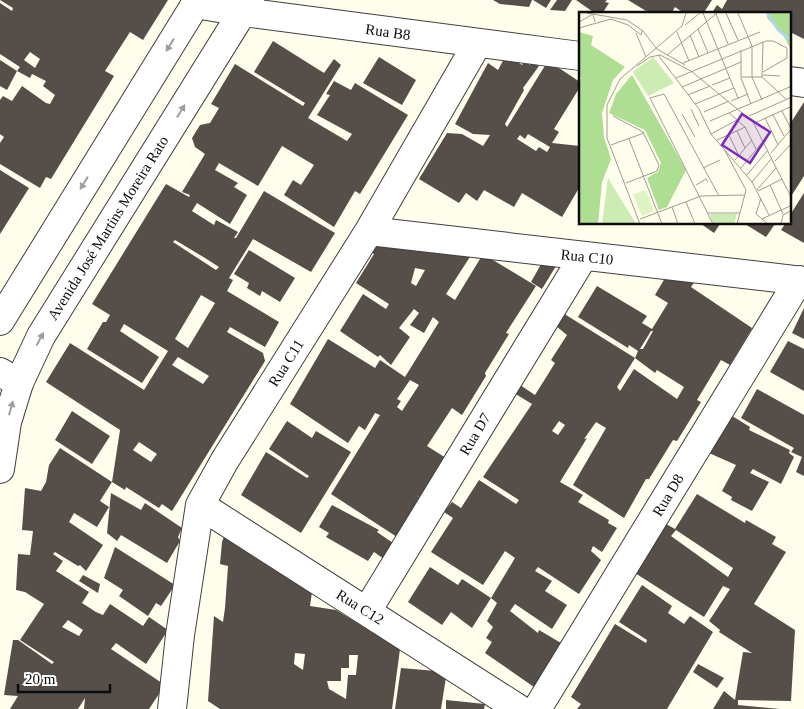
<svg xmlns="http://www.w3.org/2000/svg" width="804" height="709" font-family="Georgia,serif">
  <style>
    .building { fill: #564e48; fill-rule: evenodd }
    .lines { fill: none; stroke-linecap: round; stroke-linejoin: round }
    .minor-casing { stroke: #3f3f3f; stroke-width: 30 }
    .tertiary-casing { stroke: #3f3f3f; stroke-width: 30 }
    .minor { stroke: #fff; stroke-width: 28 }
    .tertiary { stroke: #fff; stroke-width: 28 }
    .oneway { fill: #9e9e9e }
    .labels { text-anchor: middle; stroke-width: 5; stroke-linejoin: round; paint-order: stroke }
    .street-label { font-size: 15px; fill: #0c0c0c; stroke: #fff }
    .inset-river { fill: none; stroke: #acd7fb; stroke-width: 2.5 }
    .inset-road { fill: none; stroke: #9e9d92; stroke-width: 1 }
    .view { fill: #7b2cbf; fill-opacity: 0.15; stroke: #7b2cbf; stroke-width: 2.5 }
    .inset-edge { fill: none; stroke: #0c0c0c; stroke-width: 2.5 }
  </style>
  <rect width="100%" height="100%" fill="#fffdec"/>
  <path class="building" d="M0 0H168L143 40 130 32 105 71 114 76 51 179 46 177 40 188 0 164V143L4 137 0 134V100L3 96 12 101 22 86 46 103 50 104 55 95 43 86 46 81 32 74 30 78 17 71 7 90 0 86V60L17 71 20 67 0 54V3L12 11 13 8ZM30 52 40 59 35 68 24 60Z
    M493 0H532L529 7 500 4Z
    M533 0H551L546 8Z
    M557 0H572L565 11 550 10Z
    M576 0H607L605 2 609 3 602 14H596Z
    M628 0H712L703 14H685L675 7 671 14H651Z
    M727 0H804V39L790 32V14H711L717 5 722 9Z
    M273 41 324 73 334 59 341 65 308 118 347 141 352 134 317 115 330 95 326 94 334 81 351 90 355 83 408 115 360 194 355 191 334 227 284 195 293 180 301 185 314 165 282 146 258 186 219 163 215 170 238 183 234 187 247 195 230 224 197 203 192 211 214 225 216 220 238 232 234 238H236L264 191 335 233 311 272 253 239 229 278 233 280 227 291 279 322 265 347 230 327 227 332 263 353 265 361 172 511 162 504 159 508 126 487 125 490 112 482 120 430 46 382 70 343 144 390 168 351 124 324 120 331 159 357 142 383 87 349 103 322H106L110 315 92 304 166 184 189 197 190 195 182 192 205 154 195 147 192 138 200 125 210 123 219 108 211 104 235 64 303 106 305 103 254 72ZM175 240 205 258 219 267 216 270 173 242ZM201 295 215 303 188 348 175 339ZM178 357 209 376 203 384 172 365ZM139 442 157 454 151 462 133 450Z
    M379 57 416 80 402 105 363 83Z
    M504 59H513L522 65 525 61 530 65 531 62 539 66 523 88 524 90 505 124 507 127 546 64 556 66 580 82V87L554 129 559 132 552 143 580 146V189L579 188 562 217 522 193 514 207 484 190 477 201 466 193 459 203 419 179 447 133 462 134 483 146 490 135 473 134 455 124 488 63 498 70ZM528 134 550 147 547 152 539 147 536 151 517 139 520 135 525 139Z
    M804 102V176L790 198V124Z
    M0 170 29 188 0 234Z
    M804 193V243L781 230 785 224H790V215Z
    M701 224H720L714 233Z
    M745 224H775L766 237Z
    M376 237 475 249 446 294 455 300 483 254 536 286 506 333 509 334 485 373 486 376 462 415 452 408 427 446 446 458 421 498 416 495 423 500 397 537 331 494 380 415 375 413 365 430 359 426 348 443 290 404 328 339 375 368 380 360 405 377 439 322 433 317 424 333 410 325 419 313 414 309 399 328 410 337 391 365 380 355 378 357 340 331 363 294 386 309 389 304 356 283 374 254 369 251ZM415 268 425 270 416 286 411 283ZM410 380 419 385 402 411 397 407 401 401 397 399Z
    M249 250 295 278 280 302 262 291 260 296 247 288 249 283 234 274Z
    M544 259 556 266 542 289 531 282Z
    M668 273 682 281 686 274 698 277 691 287 752 328 730 365 721 360 697 400 701 402 677 441 673 440 649 479H646L624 518 573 485 606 428 596 422 584 439 587 438 560 482 583 495 578 502 609 520 608 523 617 528 602 552 593 546 591 551 601 560 579 594 538 567 535 571 552 581 545 591 567 605 552 629 515 604 510 611 538 633 539 630 561 643 534 687 485 653 492 642 486 638 493 627 487 621 497 603 491 598 472 628 451 612 442 625 408 602 430 567 458 585 462 579 491 598 515 558 505 551 483 585 431 552 453 518 444 512 452 502 461 508 479 480 516 504 519 500 483 477 532 404 514 393 520 385 535 395 555 363 551 360 567 335 556 326 565 312 566 315 635 358 638 351 629 345 628 348 578 317 597 286 647 316 642 323 652 329 668 303 655 295ZM651 331H653L643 349H640ZM635 358 655 373 657 370 684 387 677 399 634 369 620 391 617 387ZM559 421 565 425 558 435 552 431Z
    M804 308V339L792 333Z
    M788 341 804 349V391L770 372Z
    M757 389 804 415V476L796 472 802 457 791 452 794 448 741 418Z
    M72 411 110 436 92 464 55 440Z
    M729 414 750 427 749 430 790 450 789 453 794 457 781 484 753 469 750 473 769 482 752 511 731 500 732 497 722 491 736 465 709 453Z
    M287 421 312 438 316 431 351 452 301 533 241 495 266 452 307 478 309 476 269 449Z
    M60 448 112 482 100 501 109 507 97 527 74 513 69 522 103 545 86 571 80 565 78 566 55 552 53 554 63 561 56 571 89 592 82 603 96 612 103 615 110 604 143 626 149 617 168 630 146 664 116 643 111 649 165 685 149 709H84L85 698 78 709H10L18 696 4 695 13 640H18L52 664 54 662 20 640 44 604 25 592 16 590 18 554 30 555 33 531 22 530 25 488 41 491 46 482 49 465ZM68 620 83 630 79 636 62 627Z
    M111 493 141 510 145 503 182 528 178 537 180 541 167 563 121 535 117 541 107 533Z
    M697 494 745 523 746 520 776 537 772 544 786 552 754 604 795 630 791 701 738 700V705L780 709H713L724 691 735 700 743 652 752 653 719 632 720 630 709 621 730 589 723 586 704 617 635 573 666 524 675 529ZM676 530 733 568 728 577 671 536Z
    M332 505 379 530 377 532 393 543 384 559 374 552 368 561 326 537 329 533 319 527Z
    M225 534 312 592 310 606 336 610 400 649 392 709H220L208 701 214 616 223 622 225 608 228 566 220 564 222 542ZM295 653 305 654 303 670 294 664ZM349 655H358L356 675H348L346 699 329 689 327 681H341V668H349Z
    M115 547 175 585 161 606 156 603 148 616 119 596 123 590 104 578Z
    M83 575 100 584 98 593 79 581Z
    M642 585 672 606 668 613 684 624 690 616 713 632 667 709H577L581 704 571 697 615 624 646 643 647 640 619 622Z
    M698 664 724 678 717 688 693 672Z
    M401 668 436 671 446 677 441 709H395Z
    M446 700 485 704 484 709H446Z"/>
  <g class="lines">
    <g class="minor-casing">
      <path id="minor" d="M195 4 243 12 580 56
        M790 81 804 83
        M369 231 804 281
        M0 372 19 383
        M200 505 519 709
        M367 611 583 257
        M172 709 180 635 200 505 225 460 369 231 477 44
        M537 709 799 280"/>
    </g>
    <g class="tertiary-casing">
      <path id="tertiary" d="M0 321 198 0
        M0 469 7 422 19 383 41 336 250 0"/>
    </g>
    <use href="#minor" class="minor"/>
    <use href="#tertiary" class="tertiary"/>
  </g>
  <defs><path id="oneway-solid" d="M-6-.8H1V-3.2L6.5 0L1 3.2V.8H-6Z" transform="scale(1.25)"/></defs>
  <g class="oneway">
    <use href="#oneway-solid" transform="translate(170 45) rotate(122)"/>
    <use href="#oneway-solid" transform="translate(181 111) rotate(-58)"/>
    <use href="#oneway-solid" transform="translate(84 183) rotate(122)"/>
    <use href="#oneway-solid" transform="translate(40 339) rotate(-62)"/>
    <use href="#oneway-solid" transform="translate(11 408) rotate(-74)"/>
  </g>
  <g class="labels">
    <g class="street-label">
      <text transform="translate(388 32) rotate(8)" y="5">Rua B8</text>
      <text transform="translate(108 228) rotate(-58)" y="5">Avenida José Martins Moreira Rato</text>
      <text transform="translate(587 257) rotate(6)" y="5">Rua C10</text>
      <text transform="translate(286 363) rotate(-58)" y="5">Rua C11</text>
      <text transform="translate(475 434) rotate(-59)" y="5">Rua D7</text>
      <text transform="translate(668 495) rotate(-59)" y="5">Rua D8</text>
      <text transform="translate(360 607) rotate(32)" y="5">Rua C12</text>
    </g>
  </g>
  <g transform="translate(579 12)">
    <rect width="212" height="212" fill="#fffdec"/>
    <path d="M74 45 95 71 69 84 54 60ZM29 166 56 210 60 212H23ZM131 202H158L155 212H134Z" fill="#ccecb3"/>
    <path d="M188 1H212V38L206 26 188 6ZM0 20 14 24 12 33 46 55 34 68 23 101 25 125 32 147 23 170 19 212H0V67H3L0 63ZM53 63 107 158 88 195 80 198 68 166 79 160 82 151 66 118 30 101 37 82Z" fill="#aede91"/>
    <path d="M67 178 75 199 63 204 54 182Z" fill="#dff3c5"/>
    <path class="inset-river" d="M188 1 199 18 213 29"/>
    <path class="inset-road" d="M8 1 48 8 64 19 78 37M124 1 159 86M147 1 159 28M159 1 173 34V65L183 88M137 2 149 32M0 10 14 2 16 10M106 13 121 1M0 16 32 7 49 13 62 23 63 19M119 17 129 41M98 20 110 49M57 21 67 45M111 23 120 45M78 37 106 53M162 38V66L172 92M79 43 120 97 132 122 173 170 190 203M88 43 138 1M71 45 81 43 112 59 174 110 213 187M104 51 181 20M58 54 71 45M184 63 201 64M163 65H183M183 65 184 30M183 65 207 87M97 66 187 29H194L208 36V46L184 60M133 73 151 66M103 75 162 50M109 83 131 74M152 89 169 82M116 92 155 76M112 97 120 114M203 99 212 117M125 100 150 89M150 101 166 115 177 137M103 102 116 125M194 103 205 124M34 104 64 120 80 153 78 159 47 171M170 104 213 85M186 106 199 133M131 109 213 74M176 111 213 94M158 119 166 136M132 122 158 108M150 123 160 144M50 127 83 212M138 128 166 115M32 133 65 121M145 137 167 178 158 212M192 141 213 116M156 148 173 128M196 149 213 131M124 156 141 148M162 156 185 128M167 164 189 138M173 170 193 146M117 173 127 167 129 170M191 173 204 202M178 178 197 156M179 179 203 167M182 186 177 202 189 212M107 190 116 212M93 195 99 212M129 201H161M61 207 122 184 166 183M183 207 213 193M61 212 28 126V93L41 67 103 14 107 1M134 212 71 86 85 82 140 184M202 212 204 203 213 198"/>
    <path class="view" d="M163 102 191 120 171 151 143 133Z"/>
    <rect width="212" height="212" class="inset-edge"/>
  </g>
  <path d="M18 684v8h92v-8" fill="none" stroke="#0c0c0c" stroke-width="2.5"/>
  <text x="25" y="684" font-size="15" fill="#0c0c0c" stroke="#ffffff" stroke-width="4" paint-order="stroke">20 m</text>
</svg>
